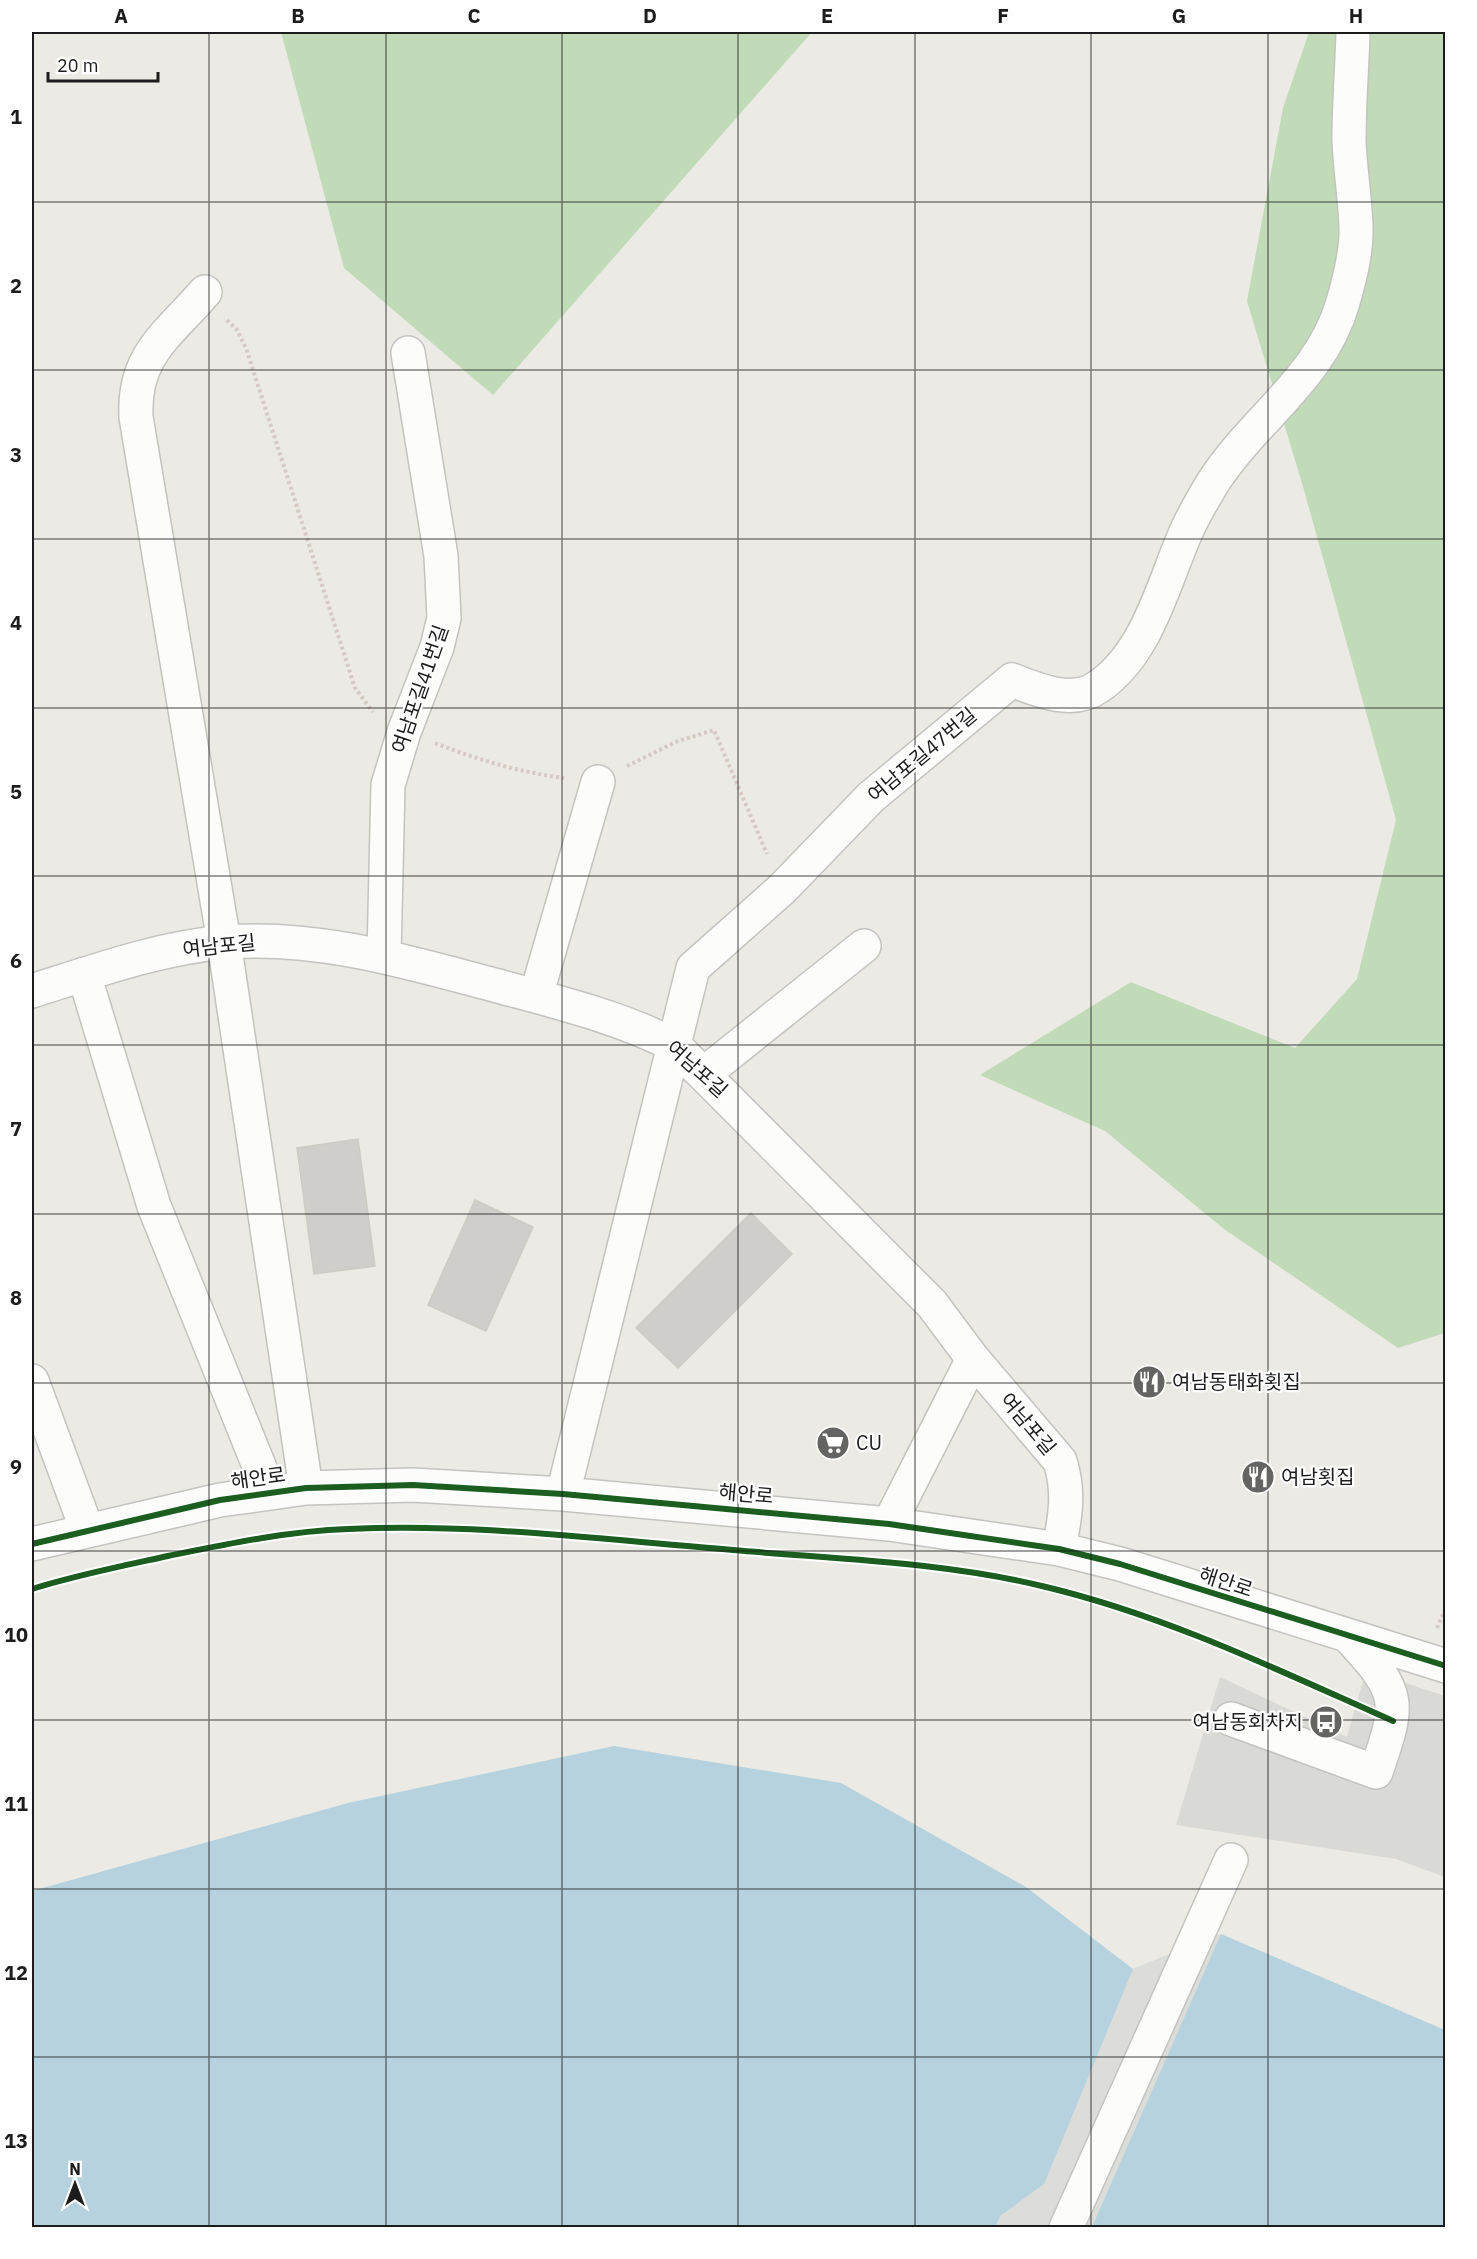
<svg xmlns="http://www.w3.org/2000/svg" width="1477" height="2259" font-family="'IBM Plex Sans','Noto Sans KR',sans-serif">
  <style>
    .forest { fill: #c1dbb9 }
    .parking { fill: #d9d9d6 }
    .water { fill: #b6d2df }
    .pier { fill: #dcdcd9 }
    .building { fill: #d0ceca; stroke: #cecbc5; stroke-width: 1.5 }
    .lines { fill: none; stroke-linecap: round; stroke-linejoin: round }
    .minor-casing { stroke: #c3c3c0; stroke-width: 36 }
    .path { stroke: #d6c9c4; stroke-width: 4; stroke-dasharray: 3 3; stroke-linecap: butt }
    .minor { stroke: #fcfcfb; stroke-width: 33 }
    .cycleway-casing { stroke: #fff; stroke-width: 10 }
    .cycleway { stroke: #1b5e20; stroke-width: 6 }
    .grid { fill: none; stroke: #1c1c1c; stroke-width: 1.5; stroke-opacity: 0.55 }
    .labels { text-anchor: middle; stroke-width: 4.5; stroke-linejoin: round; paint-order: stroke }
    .street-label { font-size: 20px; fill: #1c1c1c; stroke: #fff }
    .poi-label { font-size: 20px; fill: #1c1c1c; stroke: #fff; text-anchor: start }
    .neatline { fill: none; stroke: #1c1c1c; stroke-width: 2 }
    .grid-label { font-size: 20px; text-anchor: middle; font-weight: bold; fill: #1c1c1c }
  </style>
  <rect width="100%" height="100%" fill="#ebeae4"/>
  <path class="forest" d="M281 32H812L493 395 344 268Z
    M1309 32H1445V1333L1398 1348 1224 1229 1105 1131 980 1075 1131 982 1295 1048 1357 979 1396 820 1304 490 1247 301 1283 108Z"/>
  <path class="parking" d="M1366 1670 1445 1696V1877L1396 1859 1176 1825 1220 1677 1347 1737Z"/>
  <path class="water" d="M614 1746 841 1783 1026 1887 1133 1969 1221 1934 1445 2030V2227L32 2228V1891L348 1803Z"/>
  <path class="pier" d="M1221 1934 1092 2227 995 2228 1000 2216 1044 2184 1133 1969Z"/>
  <path class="building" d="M358 1139 375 1266 314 1274 297 1148Z
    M475 1200 533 1227 486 1331 428 1305Z
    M751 1213 792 1254 678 1368 636 1328Z"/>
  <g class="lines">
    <g class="minor-casing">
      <path id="minor" d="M205 292C168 335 133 355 136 417L224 942 306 1488
        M384 955 388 785 404 732 437 647 444 618 441 556 408 353
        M84 974 154 1206 270 1493
        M32 991C95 971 159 948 225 942 319 935 408 962 498 986 557 1002 619 1017 674 1045L932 1304 973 1359 1060 1461C1070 1492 1065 1518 1059 1549
        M536 996 598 782
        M705 1073 864 946
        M32 1381 87 1530
        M563 1494 693 968 782 889 871 797 1012 680C1037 690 1073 705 1098 687 1148 653 1163 584 1186 532 1193 516 1203 499 1212 484 1252 420 1322 378 1343 302 1350 278 1357 251 1356 226 1355 197 1350 169 1349 140 1349 104 1352 68 1353 32
        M889 1524 973 1359
        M32 1544 220 1500 306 1488 413 1485 563 1494 889 1524 1059 1549 1120 1564 1446 1666
        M1231 1719 1376 1772C1400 1702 1402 1694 1350 1638
        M1066 2228 1231 1860"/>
    </g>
    <path class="path" d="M227 320 237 330 246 348 355 688 373 712
      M435 743C478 760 519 772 564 778
      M627 766 678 741 714 730 767 854
      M1437 1628 1446 1607"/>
    <use href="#minor" class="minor"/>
    <g class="cycleway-casing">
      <path id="cycleway" d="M32 1544 220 1500 306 1488 413 1485 563 1494 889 1524 1059 1549 1120 1564 1446 1666
        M32 1589C76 1575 122 1566 168 1556 227 1544 288 1531 348 1529 476 1523 605 1540 733 1550 835 1559 946 1562 1046 1587 1167 1616 1280 1671 1393 1721"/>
    </g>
    <use href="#cycleway" class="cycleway"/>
  </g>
  <path class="grid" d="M209 32V2228M386 32V2228M562 32V2228M738 32V2228M915 32V2228M1091 32V2228M1268 32V2228M32 202H1446M32 370H1446M32 539H1446M32 708H1446M32 876H1446M32 1045H1446M32 1214H1446M32 1383H1446M32 1551H1446M32 1720H1446M32 1889H1446M32 2057H1446"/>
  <defs>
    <g id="restaurant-disc" transform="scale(1.725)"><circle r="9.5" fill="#646462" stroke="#fff"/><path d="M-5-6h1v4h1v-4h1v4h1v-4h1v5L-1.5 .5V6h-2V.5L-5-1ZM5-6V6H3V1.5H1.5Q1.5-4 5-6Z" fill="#fff"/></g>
    <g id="supermarket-disc" transform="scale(1.725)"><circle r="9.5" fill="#646462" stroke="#fff"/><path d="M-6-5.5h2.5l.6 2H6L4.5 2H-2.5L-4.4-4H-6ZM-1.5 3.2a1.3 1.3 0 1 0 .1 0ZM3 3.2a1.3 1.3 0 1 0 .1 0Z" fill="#fff"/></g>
    <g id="bus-disc" transform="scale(1.725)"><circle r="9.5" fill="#646462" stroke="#fff"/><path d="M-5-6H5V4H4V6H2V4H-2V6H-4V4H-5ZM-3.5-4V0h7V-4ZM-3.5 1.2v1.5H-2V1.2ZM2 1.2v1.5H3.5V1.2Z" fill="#fff"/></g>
  </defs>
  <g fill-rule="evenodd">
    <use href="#restaurant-disc" x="1149" y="1382"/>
    <use href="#supermarket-disc" x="833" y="1443"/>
    <use href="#restaurant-disc" x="1258" y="1477"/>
    <use href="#bus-disc" x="1326" y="1722"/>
  </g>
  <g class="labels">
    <g class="street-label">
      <text transform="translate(420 689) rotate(-71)" y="7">여남포길41번길</text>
      <text transform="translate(922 755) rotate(-40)" y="7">여남포길47번길</text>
      <text transform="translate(219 946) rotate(-6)" y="7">여남포길</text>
      <text transform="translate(697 1069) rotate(42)" y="7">여남포길</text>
      <text transform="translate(1028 1424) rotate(50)" y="7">여남포길</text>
      <text transform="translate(258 1478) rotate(-8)" y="7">해안로</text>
      <text transform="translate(746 1494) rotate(5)" y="7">해안로</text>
      <text transform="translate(1226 1582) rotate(18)" y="7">해안로</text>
    </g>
    <g class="poi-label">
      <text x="1172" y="1389">여남동태화횟집</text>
      <text x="856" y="1450">CU</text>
      <text x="1281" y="1484">여남횟집</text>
      <text x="1303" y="1729" text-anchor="end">여남동회차지</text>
    </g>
  </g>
  <rect width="1477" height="2259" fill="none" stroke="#ffffff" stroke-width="66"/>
  <g transform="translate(75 2184)" stroke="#ffffff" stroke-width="4.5" paint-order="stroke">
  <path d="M0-4.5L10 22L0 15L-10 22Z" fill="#1c1c1c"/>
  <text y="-9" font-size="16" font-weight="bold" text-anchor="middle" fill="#1c1c1c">N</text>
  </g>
  <path d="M48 72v9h110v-9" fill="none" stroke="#1c1c1c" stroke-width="3"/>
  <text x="57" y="72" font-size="18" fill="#1c1c1c" stroke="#ffffff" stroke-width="4.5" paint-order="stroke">20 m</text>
  <rect x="33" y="33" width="1411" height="2193" class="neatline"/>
  <g class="grid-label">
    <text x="121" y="23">A</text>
    <text x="298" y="23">B</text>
    <text x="474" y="23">C</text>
    <text x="650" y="23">D</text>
    <text x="827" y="23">E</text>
    <text x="1003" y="23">F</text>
    <text x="1179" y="23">G</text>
    <text x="1356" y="23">H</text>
    <text x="16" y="124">1</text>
    <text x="16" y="293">2</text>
    <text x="16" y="462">3</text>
    <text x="16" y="630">4</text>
    <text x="16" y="799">5</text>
    <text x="16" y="968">6</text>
    <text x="16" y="1136">7</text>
    <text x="16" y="1305">8</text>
    <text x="16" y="1474">9</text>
    <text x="16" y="1642">10</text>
    <text x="16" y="1811">11</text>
    <text x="16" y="1980">12</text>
    <text x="16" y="2148">13</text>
  </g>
</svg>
